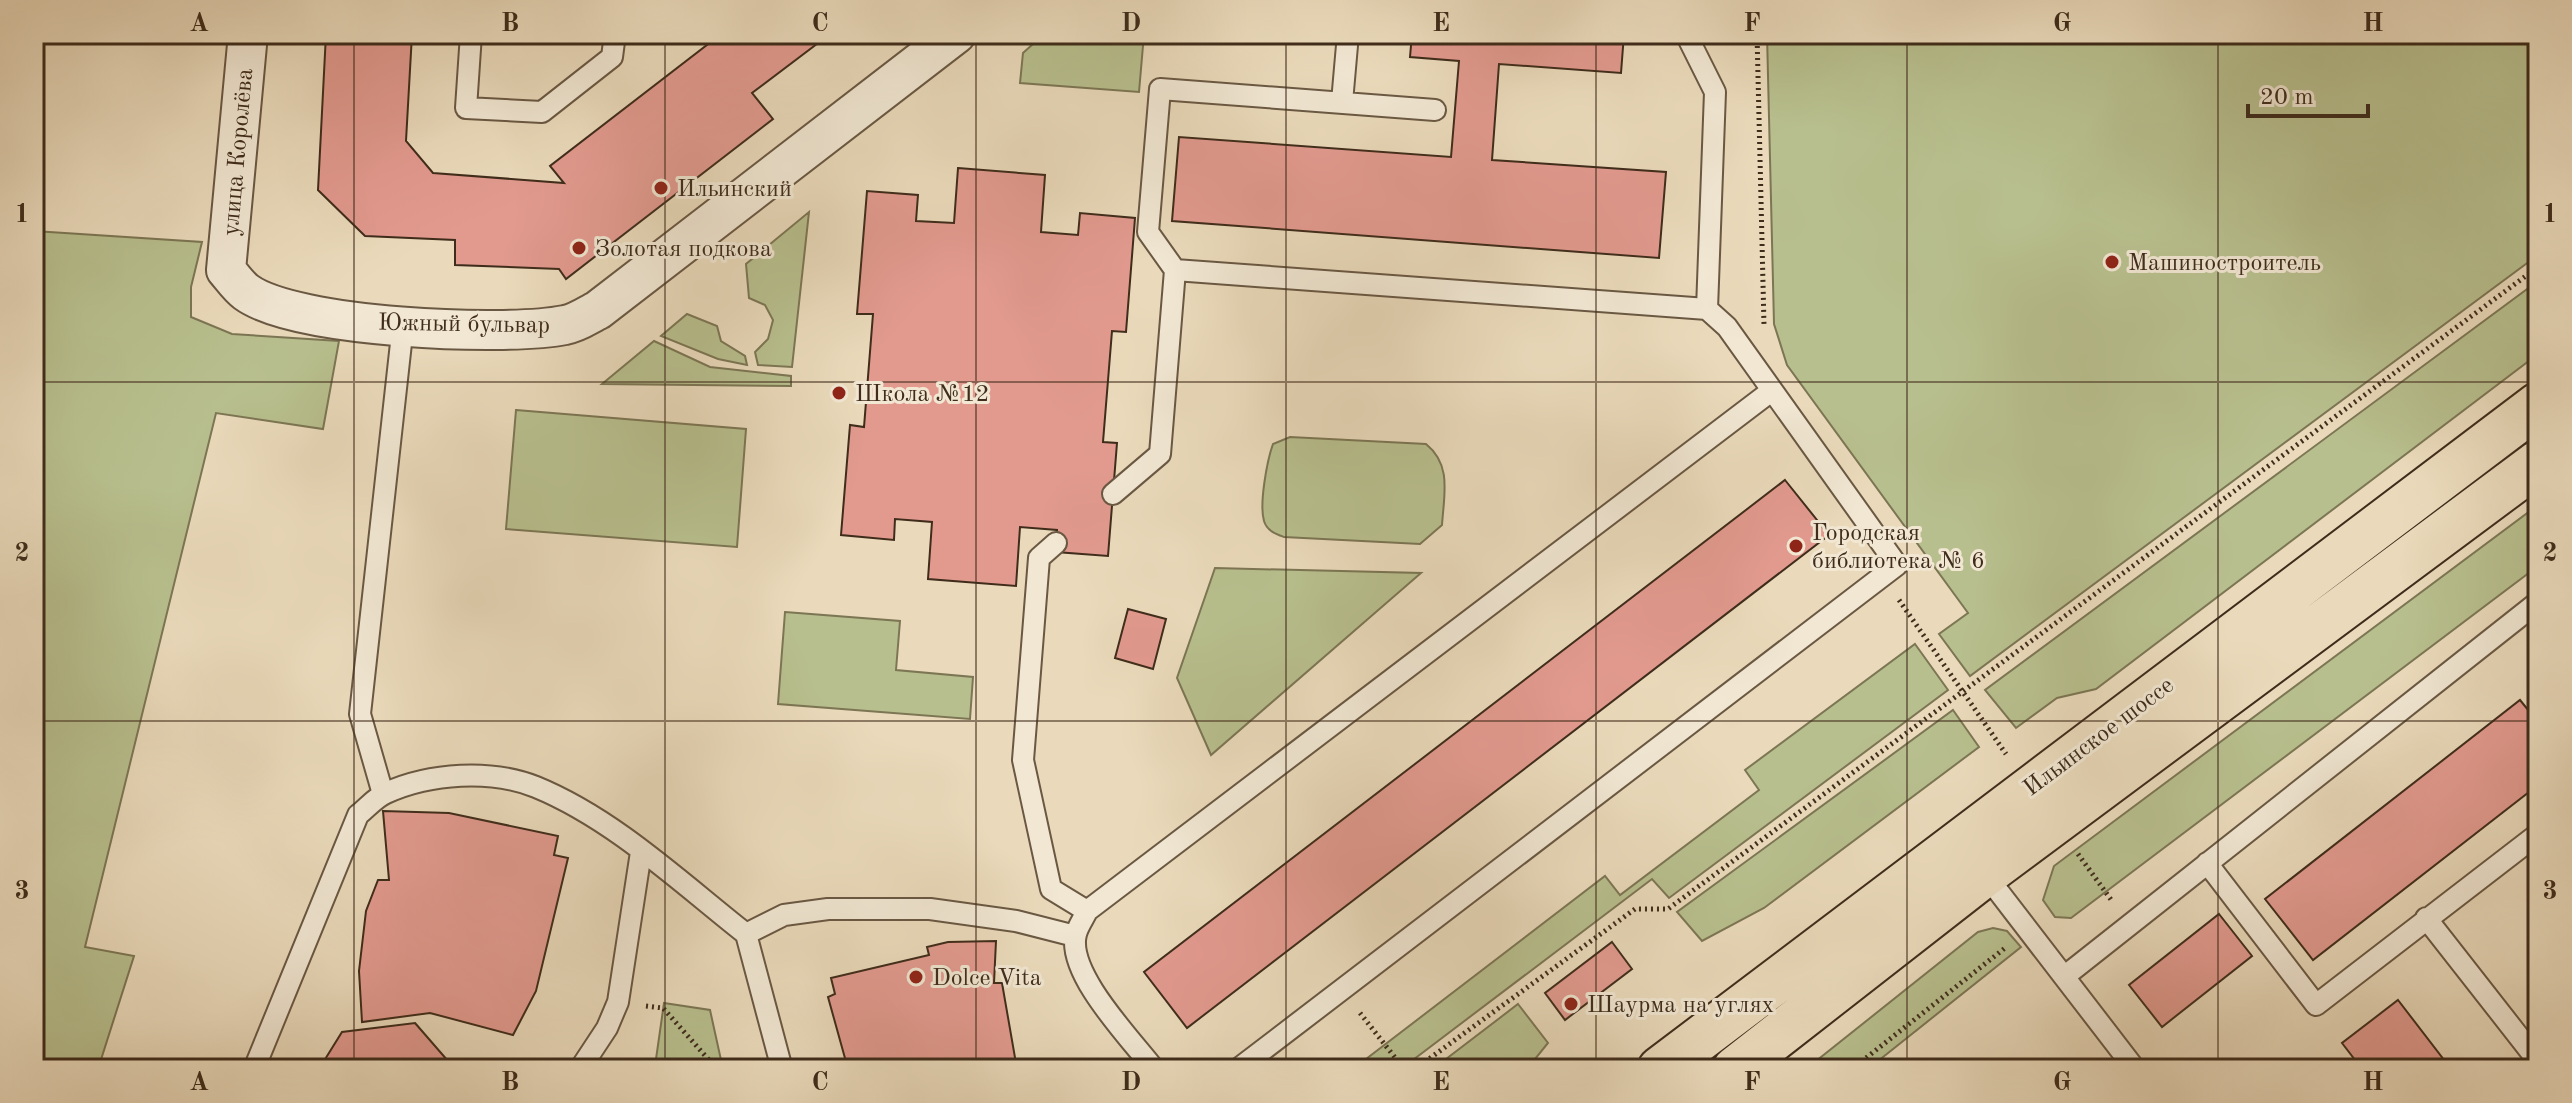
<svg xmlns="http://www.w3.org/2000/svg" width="2572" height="1103" font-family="'Old Standard TT',serif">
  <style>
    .green { fill: #b8bf8e; stroke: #7c7654; stroke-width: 2 }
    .building { fill: #e29a8f; stroke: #3f2c1b; stroke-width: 2 }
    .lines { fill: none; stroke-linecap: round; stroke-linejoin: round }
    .lane-casing { stroke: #6a5843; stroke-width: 24 }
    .street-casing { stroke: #6a5843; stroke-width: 42 }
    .primary-casing { stroke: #3f2c1b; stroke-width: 48 }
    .path { stroke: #3f2c1b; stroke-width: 5; stroke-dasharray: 2 4; stroke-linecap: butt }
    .lane { stroke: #f1e7d3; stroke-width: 20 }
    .street { stroke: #f1e7d3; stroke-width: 38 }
    .primary { stroke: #eadabb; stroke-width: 44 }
    .grid { fill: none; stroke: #3f2c1b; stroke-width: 2; stroke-opacity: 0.55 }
    .poi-dot { fill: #8f2418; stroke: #f1e7d3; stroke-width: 3 }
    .labels { text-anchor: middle; stroke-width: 6; stroke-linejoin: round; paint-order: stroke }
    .street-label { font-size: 24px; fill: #3f2c1b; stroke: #f1e7d3 }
    .poi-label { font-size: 24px; fill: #3f2c1b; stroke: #f1e7d3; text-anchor: start }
    .neatline { fill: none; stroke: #3f2c1b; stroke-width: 3 }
    .grid-label { font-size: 26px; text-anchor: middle; font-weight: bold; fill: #3f2c1b }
  </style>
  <rect width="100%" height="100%" fill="#eadabb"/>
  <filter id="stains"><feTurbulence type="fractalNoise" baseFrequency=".0025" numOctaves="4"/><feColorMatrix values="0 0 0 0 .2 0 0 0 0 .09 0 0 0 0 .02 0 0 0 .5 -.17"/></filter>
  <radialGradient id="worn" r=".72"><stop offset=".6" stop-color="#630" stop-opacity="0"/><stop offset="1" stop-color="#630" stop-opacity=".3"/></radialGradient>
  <path class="green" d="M1044 34H1144L1139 92 1020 83 1023 53Z
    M1767 34H2538V255L1970 676 1939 634 1968 613 1787 365 1774 324Z
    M809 212 792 367 758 365 755 352 768 339 773 320 765 305 749 298 746 264Z
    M34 231 202 242 191 287V317L232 334 339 341 323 429 216 413 85 947 134 956 98 1069H34Z
    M2538 281V354L2096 689 2057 698 2016 728 1985 690Z
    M687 314 717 326 721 341 745 356 747 365 718 359 661 336Z
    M654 341 710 367 791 376V386L602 384Z
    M516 410 746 429 737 547 506 529Z
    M1290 437 1426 444C1452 465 1444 494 1442 525L1420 544 1284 537C1276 534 1267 531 1264 521 1259 504 1267 461 1273 444Z
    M2538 505V566L2071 918 2055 917 2043 900 2054 866Z
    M1215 568 1421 573 1211 755 1177 678Z
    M785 612 900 621 896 670 973 677 970 719 778 704Z
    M1915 644 1948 690 1669 898 1652 879 1401 1069H1353L1605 876 1620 895 1759 790 1745 770Z
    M1953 710 1979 747 1764 908 1702 941 1677 912Z
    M1993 928 2007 931 2021 947 1868 1069H1806L1978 932Z
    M664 1003 710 1010 723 1069H661L656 1059Z
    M1518 1004 1548 1043 1527 1069H1433Z"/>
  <path class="building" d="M326 34H412L406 141 433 173 564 183 550 166 712 41 707 34H830L752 93 773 119 566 279 559 269 455 265V240L365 236 318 190Z
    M1412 34H1624L1621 73 1499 64 1492 160 1666 172 1659 258 1172 221 1179 137 1451 157 1459 61 1410 57Z
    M958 168 1045 175 1041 232 1078 235 1080 213 1135 218 1126 332 1112 331 1103 442 1117 443 1108 556 1056 552 1057 530 1020 527 1016 586 928 579 932 522 895 519 894 540 841 535 850 425 864 427 873 314H857L867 191 918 195 916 221 954 223Z
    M1785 480 1829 535 1187 1028 1144 972Z
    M1128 609 1166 619 1153 669 1115 658Z
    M2520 700 2538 722V785L2313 960 2265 899Z
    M383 811 449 813 558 836 554 855 568 858 536 991 513 1035 430 1013 362 1022 359 971 366 911 378 880H389Z
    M2219 914 2252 956 2162 1027 2129 985Z
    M996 941 994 983H1002L1017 1069H848L828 997 835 994 831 978 929 955 927 947 948 942Z
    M1612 942 1632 969 1565 1020 1545 993Z
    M2398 1000 2451 1069H2362L2342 1043Z
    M415 1023 455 1069H319L342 1032Z"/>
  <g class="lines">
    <g class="lane-casing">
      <path id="lane" d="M471 34 466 108 542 112 612 57 615 34
        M1686 34 1715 92 1707 309
        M1342 102 1348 34
        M1113 494 1160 454 1175 270
        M1056 543 1039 558 1023 760 1051 889 1087 911
        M383 794 360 714 403 325
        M2207 863 2316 1005 2538 834
        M1985 874 2135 1069
        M2426 918 2538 1061
        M746 934 782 1069
        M2065 976 2538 602
        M254 1069 358 815C367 808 376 797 386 793 430 773 491 769 536 787 614 819 681 883 746 934L784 915 828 909H930L1016 921 1075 936
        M580 1069 607 1028 618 1002 641 852
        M1154 1069C1131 1039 1066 973 1076 934 1078 926 1084 918 1087 911L1770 392
        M1238 1069 1897 565 1727 327 1707 309 1175 270 1148 232 1160 89 1435 110"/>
    </g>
    <g class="street-casing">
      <path id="street" d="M248 34 226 270C232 277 239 287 246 292 295 328 505 337 565 325 577 323 588 315 598 310L956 34"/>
    </g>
    <g class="primary-casing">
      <path id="primary" d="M1660 1069 2538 405
        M1735 1069 1985 874 2538 463"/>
    </g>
    <path class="path" d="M1757 34 1764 325
      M1899 600 2006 754
      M2078 854 2112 901
      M646 1006 663 1008 717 1069
      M1360 1013 1404 1069
      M1415 1069 1635 909H1668L2538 267
      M1852 1069 2005 948"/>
    <use href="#lane" class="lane"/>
    <use href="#street" class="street"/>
    <use href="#primary" class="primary"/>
  </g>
  <path class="grid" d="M354 34V1069M665 34V1069M976 34V1069M1286 34V1069M1596 34V1069M1907 34V1069M2218 34V1069M34 382H2538M34 721H2538"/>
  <g class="poi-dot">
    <circle cx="661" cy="188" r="8"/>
    <circle cx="579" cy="248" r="8"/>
    <circle cx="2112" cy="262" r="8"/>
    <circle cx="839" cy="393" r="8"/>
    <circle cx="1796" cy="546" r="8"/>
    <circle cx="916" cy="977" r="8"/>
    <circle cx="1571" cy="1004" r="8"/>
  </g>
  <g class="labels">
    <g class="street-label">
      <text transform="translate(237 152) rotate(-85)" y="8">улица Королёва</text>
      <text transform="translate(464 323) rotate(1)" y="8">Южный бульвар</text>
      <text transform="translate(2098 736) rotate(-37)" y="8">Ильинское шоссе</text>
    </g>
    <g class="poi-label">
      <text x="677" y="196">Ильинский</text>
      <text x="595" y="256">Золотая подкова</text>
      <text x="2128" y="270">Машиностроитель</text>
      <text x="855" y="401">Школа №12</text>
      <text x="1812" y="540">Городская<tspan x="1812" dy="28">библиотека № 6</tspan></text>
      <text x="932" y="985">Dolce Vita</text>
      <text x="1587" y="1012">Шаурма на углях</text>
    </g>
  </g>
  <rect width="2572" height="1103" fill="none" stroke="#eadabb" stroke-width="88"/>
  <path d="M2248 104v12h120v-12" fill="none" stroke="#3f2c1b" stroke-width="4"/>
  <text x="2260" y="104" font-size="24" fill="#3f2c1b" stroke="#f1e7d3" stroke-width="6" paint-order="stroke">20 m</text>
  <rect x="44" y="44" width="2484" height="1015" class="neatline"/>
  <g class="grid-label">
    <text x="199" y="31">A</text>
    <text x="510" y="31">B</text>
    <text x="820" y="31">C</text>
    <text x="1131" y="31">D</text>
    <text x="1441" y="31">E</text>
    <text x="1752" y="31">F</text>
    <text x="2062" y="31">G</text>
    <text x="2373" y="31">H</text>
    <text x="22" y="222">1</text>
    <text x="2550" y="222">1</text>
    <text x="22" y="561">2</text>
    <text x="2550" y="561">2</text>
    <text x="22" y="899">3</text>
    <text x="2550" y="899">3</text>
    <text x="199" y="1090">A</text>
    <text x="510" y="1090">B</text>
    <text x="820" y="1090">C</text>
    <text x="1131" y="1090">D</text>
    <text x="1441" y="1090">E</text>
    <text x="1752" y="1090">F</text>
    <text x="2062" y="1090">G</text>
    <text x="2373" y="1090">H</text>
  </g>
  <rect width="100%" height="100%" filter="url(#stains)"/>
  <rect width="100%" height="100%" fill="url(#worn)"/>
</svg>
